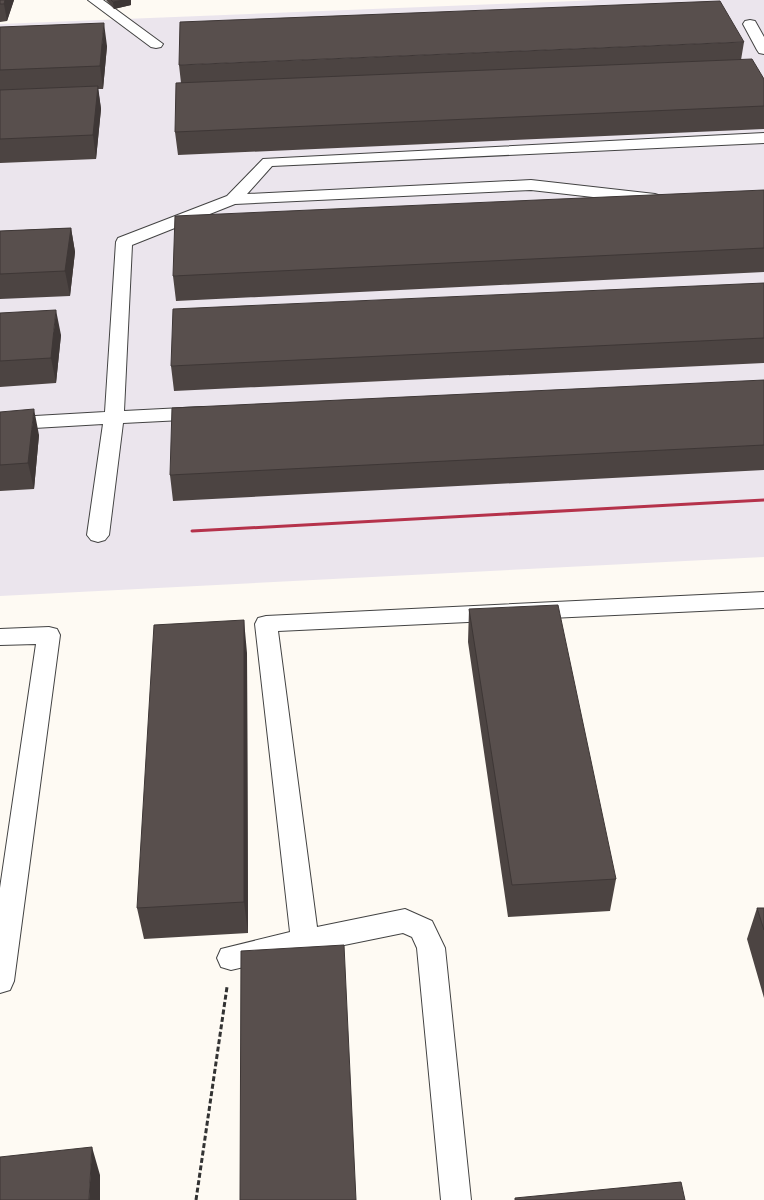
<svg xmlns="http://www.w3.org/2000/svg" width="764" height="1200" font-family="'Noto Serif',serif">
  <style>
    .industrial { fill: #ebe5ed }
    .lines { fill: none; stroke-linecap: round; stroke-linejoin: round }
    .minor-casing { stroke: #434343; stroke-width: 2 }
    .path { stroke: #323232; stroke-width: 3; stroke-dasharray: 5 2.5; stroke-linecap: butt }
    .minor { fill: #fff; fill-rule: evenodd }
    .rail { stroke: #b5324b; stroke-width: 3 }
    .wall { fill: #4c4442 }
    .shaded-wall { fill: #3e3736 }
    .building { fill: #584f4d; stroke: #3e3736 }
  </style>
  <rect width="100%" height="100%" fill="#fefaf3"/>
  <path class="industrial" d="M600 0H764V557L0 596V24Z"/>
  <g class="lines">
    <g class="minor-casing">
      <path id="minor" d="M88 0H103L163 44 161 47 156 48 151 47Z
        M750 20 755 21 764 37V54L759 53 757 50 743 24 745 21Z
        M764 133V143L272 166 247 194 531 180 655 194 661 196 663 199 661 202 655 204 531 190 235 204 132 245 124 411 202 407 209 409 212 413 209 417 202 419 123 423 109 535 105 540 98 542 91 540 87 535 103 424 0 430V418L105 412 116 242 118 238 227 196 263 159Z
        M764 592V608L278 631 317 927 405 909 432 921 445 948 471 1200H441L417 948 412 937 403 933 305 953 231 970 221 967 217 958 221 949 290 932 255 624 258 618 266 616Z
        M49 627 57 629 60 635 14 981 10 990 0 993V888L36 644 0 645V629Z"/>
    </g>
    <path class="path" d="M196 1200 227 987"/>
    <use href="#minor" class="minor"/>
    <path class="rail" d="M192 531 764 500"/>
  </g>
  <path class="wall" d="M0 0H14L7 21 0 22Z
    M106 0H131V5L114 9Z
    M0 27 107 46 103 89H98L101 109 96 159 0 163Z
    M744 42 741 60 764 79V129L178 155 175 132 181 83 179 65Z
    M764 190V272L176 301 173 276Z
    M71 228 75 252 70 296 0 299V231Z
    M764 283V363L174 391 171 366Z
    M0 313 61 335 56 383 0 387Z
    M764 380V470L173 501 170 475Z
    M0 412 39 435 34 489 0 491Z
    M469 609 616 879 610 911 508 917 468 642Z
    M247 653 248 933 144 939 137 908Z
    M757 908H764V998L747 939Z"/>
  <path class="shaded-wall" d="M5 0H14L7 21 4 4Z
    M124 0H131V5L114 9 113 2Z
    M104 23 107 46 103 89 100 66Z
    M98 86 101 109 96 159 93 135Z
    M71 228 75 252 70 296 65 271Z
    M56 310 61 335 56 383 51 358Z
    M34 409 39 435 34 489 28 463Z
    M244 620 247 653 248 933 244 902Z
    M92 1147 100 1175V1200H89Z"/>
  <path class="building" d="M0 0H5L4 4H0Z
    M111 0H124L113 2Z
    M720 1 744 42 179 65 180 22Z
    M104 23 100 66 0 70V27Z
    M752 59 764 79V106L175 132 176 83Z
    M98 86 93 135 0 139V90Z
    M764 190V248L173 276 175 216Z
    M71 228 65 271 0 274V231Z
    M764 283V338L171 366 173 309Z
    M56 310 51 358 0 361V313Z
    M764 380V445L170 475 172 408Z
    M34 409 28 463 0 465V412Z
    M558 605 616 879 512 885 469 609Z
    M244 620V902L137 908 154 625Z
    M757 908H764V930Z
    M344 945 356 1200H240L241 951Z
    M92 1147 89 1200H0V1157Z
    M681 1182 685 1200H515V1198Z"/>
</svg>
